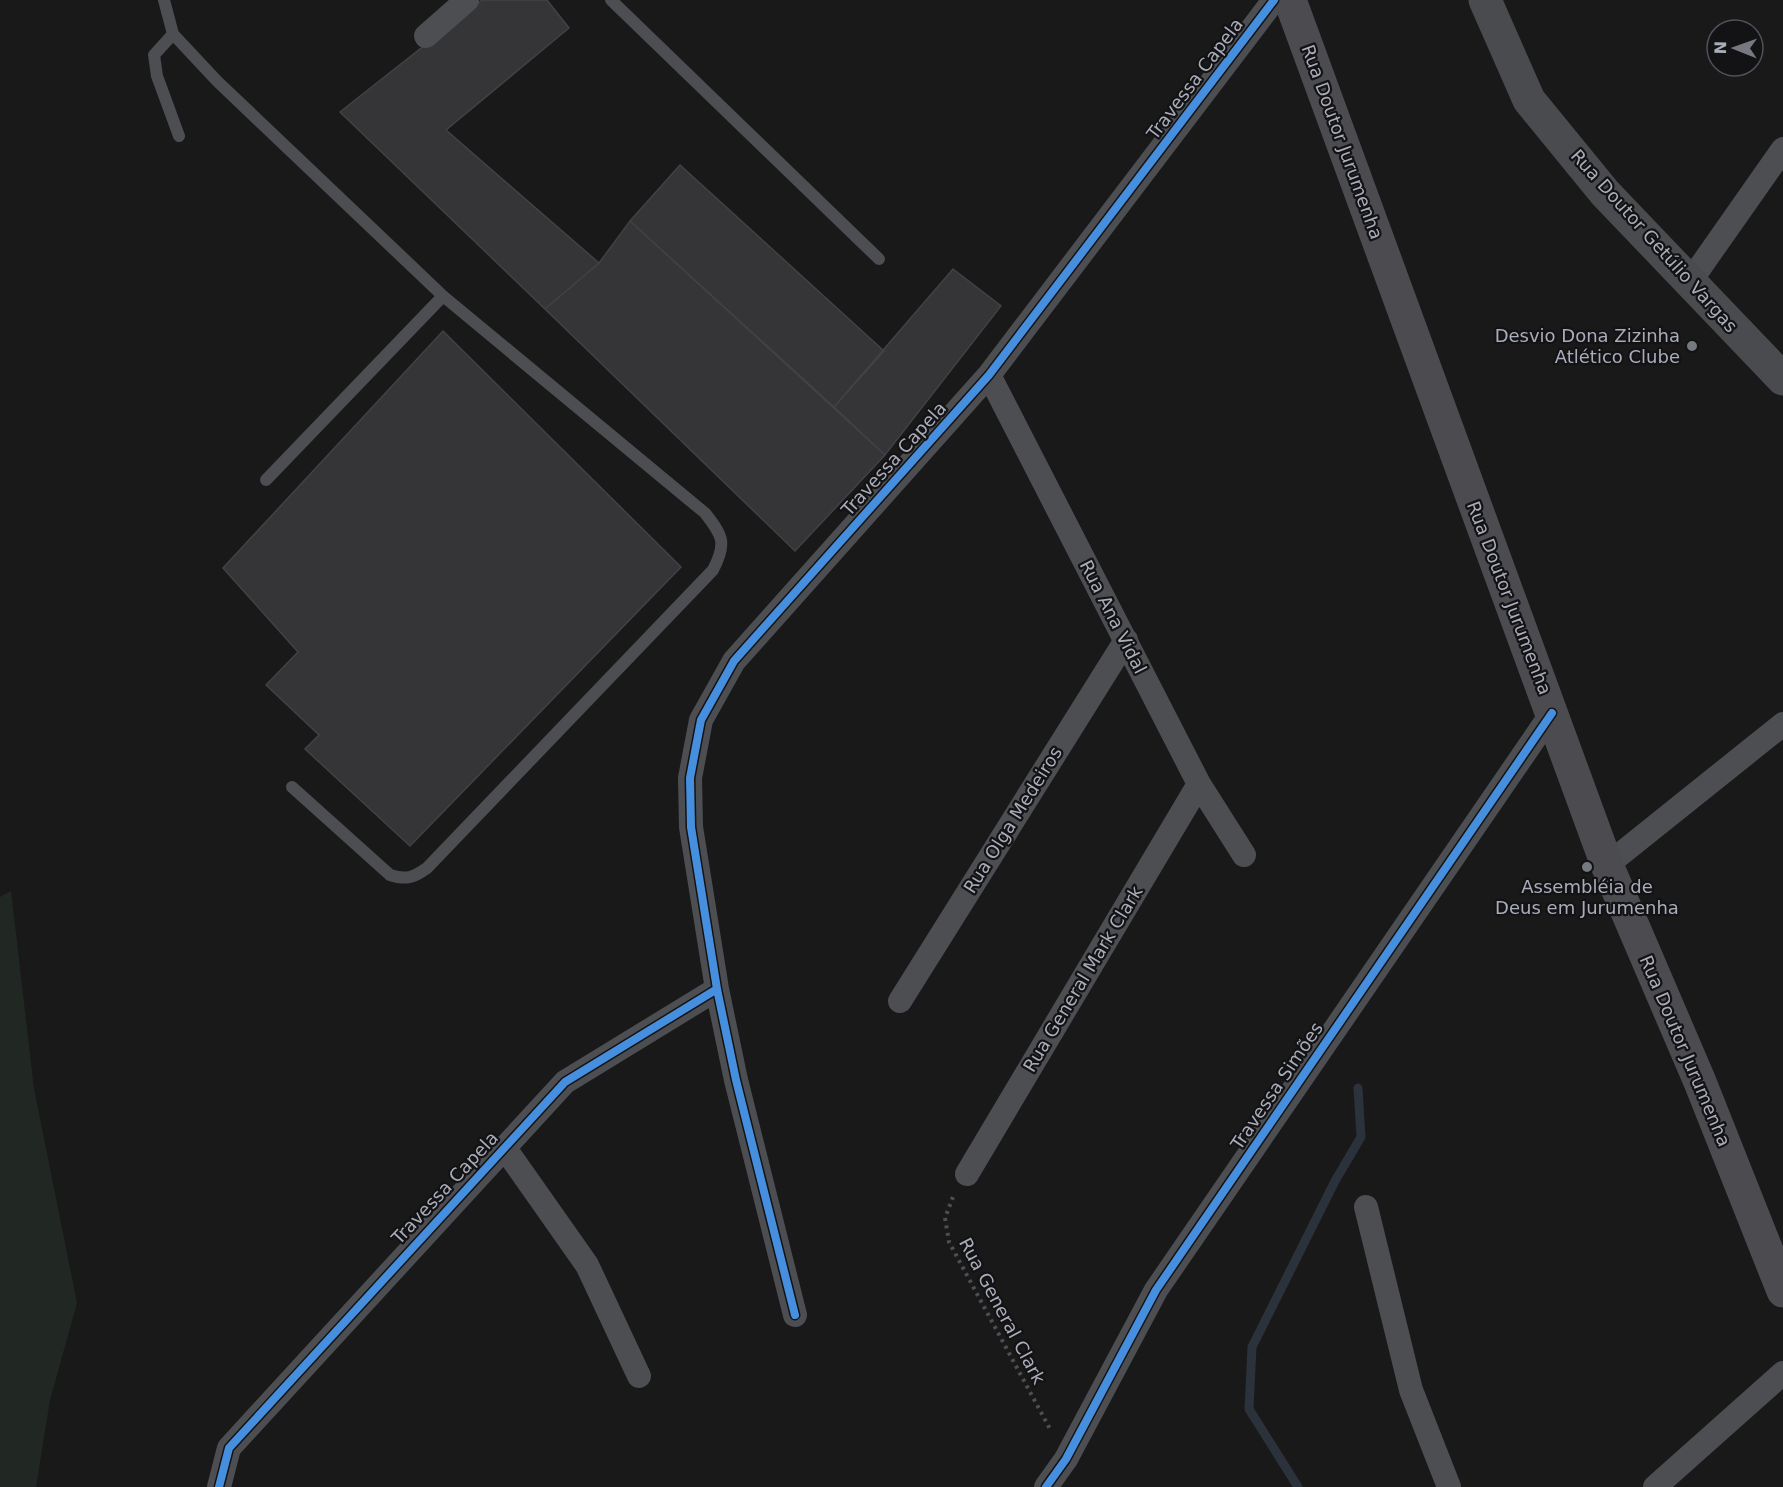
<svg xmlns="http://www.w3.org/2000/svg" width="1783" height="1487" font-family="'DejaVu Sans',sans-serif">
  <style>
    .green { fill: #212823 }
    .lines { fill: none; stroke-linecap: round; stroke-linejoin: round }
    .stream { stroke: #2c323b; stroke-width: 9 }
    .building { fill: #353537; stroke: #414245; stroke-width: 1.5 }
    .path { stroke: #4f4f53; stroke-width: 4; stroke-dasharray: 3 4.5; stroke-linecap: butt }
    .lane { stroke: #4d4e52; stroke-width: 12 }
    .street { stroke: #4d4e52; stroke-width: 24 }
    .secondary { stroke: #4c4c50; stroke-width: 33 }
    .primary { stroke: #4a4b4e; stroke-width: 33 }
    .cycleway-casing { stroke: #131315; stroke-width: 11 }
    .cycleway { stroke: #468fdf; stroke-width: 8 }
    .poi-dot { fill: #777981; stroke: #131315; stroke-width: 2 }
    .labels { text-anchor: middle; stroke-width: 4.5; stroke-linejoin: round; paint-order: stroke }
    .street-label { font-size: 18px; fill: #aaadb9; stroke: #131315 }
    .poi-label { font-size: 18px; fill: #aaadb9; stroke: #131315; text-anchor: end }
  </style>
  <rect width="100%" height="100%" fill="#191919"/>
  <path class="green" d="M11 891 34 1089 77 1303 50 1400 36 1487H0V897Z"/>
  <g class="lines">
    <path class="stream" d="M1298 1487 1249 1409 1252 1347 1335 1181 1361 1137 1358 1088"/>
  </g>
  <path class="building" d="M482 0H547L569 28 446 130 599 263 545 309 340 112Z
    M680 165 884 351 834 407 630 221Z
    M630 221 885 455 795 551 545 309 599 263Z
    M953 269 1001 306 885 455 834 407Z
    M443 331 681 567 410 846 305 749 319 735 266 685 298 652 223 568Z"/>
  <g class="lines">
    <path class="path" d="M953 1197 945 1218 949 1242 1050 1429"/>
    <path class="lane" d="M164 0 173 34 217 81 443 296 705 513C723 536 727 543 713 570L427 868C413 878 406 880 390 875L292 787
      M611 0 879 259
      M173 34 154 55 157 76 179 136
      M266 480 443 296"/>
    <path class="street" d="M426 36 467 0
      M1689 283 1783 149
      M989 375 1199 784 1244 855
      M1607 865 1783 724
      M900 1001 1126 640
      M504 1147 587 1265 639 1376
      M967 1174 1199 784
      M1366 1207 1411 1390 1449 1487
      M795 1315 736 1080 717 989 691 827 690 778 701 720 734 661 989 375 1274 0
      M219 1487 229 1448 565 1082 717 989
      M1046 1487 1066 1459 1156 1290 1552 713
      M1655 1487 1783 1373"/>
    <path class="secondary" d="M1290 0 1607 865 1700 1082 1783 1291"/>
    <path class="primary" d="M1485 0 1529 100 1605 193 1783 379"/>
    <g class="cycleway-casing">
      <path id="cycleway" d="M795 1315 736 1080 717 989 691 827 690 778 701 720 734 661 989 375 1274 0
        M219 1487 229 1448 565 1082 717 989
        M1046 1487 1066 1459 1156 1290 1552 713"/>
    </g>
    <use href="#cycleway" class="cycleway"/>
  </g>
  <g class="poi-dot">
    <circle cx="1692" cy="346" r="6"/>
    <circle cx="1587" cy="867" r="6"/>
  </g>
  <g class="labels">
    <g class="street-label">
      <text transform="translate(1195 79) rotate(-53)" y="6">Travessa Capela</text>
      <text transform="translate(1342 142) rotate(70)" y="6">Rua Doutor Jurumenha</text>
      <text transform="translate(1654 241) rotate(48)" y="6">Rua Doutor Getúlio Vargas</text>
      <text transform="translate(894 459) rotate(-48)" y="6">Travessa Capela</text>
      <text transform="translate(1509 598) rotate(69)" y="6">Rua Doutor Jurumenha</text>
      <text transform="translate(1113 617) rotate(63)" y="6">Rua Ana Vidal</text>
      <text transform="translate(1013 820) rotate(-58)" y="6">Rua Olga Medeiros</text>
      <text transform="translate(1083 979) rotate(-59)" y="6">Rua General Mark Clark</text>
      <text transform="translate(1685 1051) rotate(67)" y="6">Rua Doutor Jurumenha</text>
      <text transform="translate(1277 1086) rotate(-56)" y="6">Travessa Simões</text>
      <text transform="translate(445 1188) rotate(-47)" y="6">Travessa Capela</text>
      <text transform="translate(1002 1311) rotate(62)" y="6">Rua General Clark</text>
    </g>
    <g class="poi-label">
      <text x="1680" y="342">Desvio Dona Zizinha<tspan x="1680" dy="21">Atlético Clube</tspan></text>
      <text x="1587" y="893" text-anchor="middle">Assembléia de<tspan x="1587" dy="21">Deus em Jurumenha</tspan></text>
    </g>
  </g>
  <g transform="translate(1735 48) rotate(271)"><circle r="28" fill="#131315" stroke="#4f5157" stroke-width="1.5"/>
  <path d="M0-4.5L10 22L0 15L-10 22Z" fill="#777981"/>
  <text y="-9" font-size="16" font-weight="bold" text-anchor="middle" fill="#aaadb9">N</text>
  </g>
</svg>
